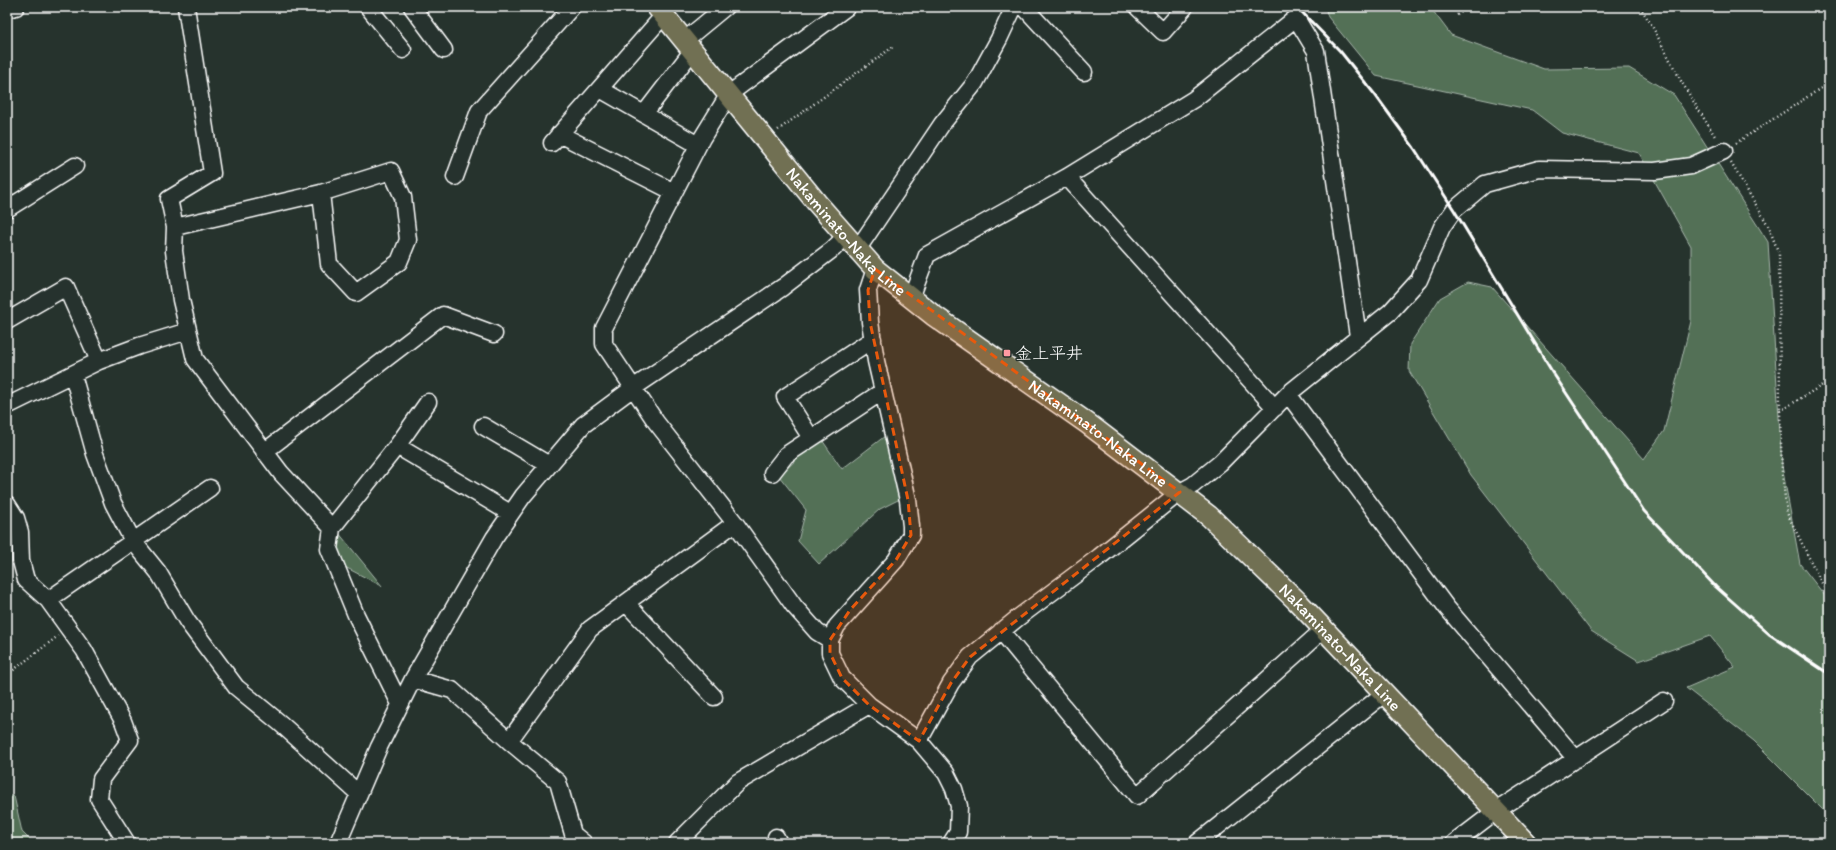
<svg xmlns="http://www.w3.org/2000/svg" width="1836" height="850" font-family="Itim,'Klee One',sans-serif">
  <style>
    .green { fill: #526f57; stroke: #a8b7ab }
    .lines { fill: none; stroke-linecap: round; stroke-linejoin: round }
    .minor-casing { stroke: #fff; stroke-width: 19 }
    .major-casing { stroke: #fff; stroke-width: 23 }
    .path { stroke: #fff; stroke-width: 2.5; stroke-dasharray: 1 3; stroke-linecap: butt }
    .minor { stroke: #26332d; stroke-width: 16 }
    .major { stroke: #716f52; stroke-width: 20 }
    .rail { stroke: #fff; stroke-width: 3 }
    .marked { fill: #e8590c; fill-opacity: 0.2; stroke: #e8590c; stroke-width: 3; stroke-dasharray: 8 5; stroke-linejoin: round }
    .poi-dot { fill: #ff9aa2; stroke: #26332d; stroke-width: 1.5 }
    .labels { text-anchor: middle; stroke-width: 3; stroke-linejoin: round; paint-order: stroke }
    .street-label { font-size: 17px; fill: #fff; stroke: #26332d }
    .poi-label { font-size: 17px; fill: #fff; stroke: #26332d; text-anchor: start }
  </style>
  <rect width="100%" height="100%" fill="#26332d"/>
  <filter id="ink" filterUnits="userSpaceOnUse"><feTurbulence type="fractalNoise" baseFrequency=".025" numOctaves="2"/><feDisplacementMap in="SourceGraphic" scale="8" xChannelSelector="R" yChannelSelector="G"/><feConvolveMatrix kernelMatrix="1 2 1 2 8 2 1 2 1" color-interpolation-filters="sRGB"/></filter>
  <g filter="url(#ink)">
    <path class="green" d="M1325 7H1430L1451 35 1544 69 1629 68 1674 95 1768 242 1782 466 1800 564 1829 601V816L1754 741 1686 688 1735 667 1710 636 1639 661 1591 631 1471 475 1409 371 1410 344 1440 298 1468 282 1492 287 1644 459 1664 431 1691 321V246L1639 153 1562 133 1532 110 1376 76 1328 17Z
      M889 433 904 497 880 509 819 564 798 541 806 510 779 476 820 437 842 469Z
      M338 532 382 586 341 565 334 548Z
      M7 796H14L22 832 33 843H7Z"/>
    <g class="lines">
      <g class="minor-casing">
        <path id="minor" d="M186 7 212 173 169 199 175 227 174 251 181 300 195 359 281 473 332 528 329 549 356 615 400 704
          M368 7 403 50
          M412 7 444 50
          M1024 7 1084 72
          M1137 7 1163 32 1185 7
          M7 9 16 7
          M685 40 725 7
          M600 89 698 145
          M644 114 693 50
          M559 134 674 192
          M552 143 664 15
          M455 177 479 111 572 7
          M1067 177 1275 408
          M7 209 75 166
          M175 227 321 193 391 171 403 197 408 240 399 262 356 293 329 264 321 193
          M857 250 942 124 975 83 999 39 1014 7
          M875 269 868 290 870 322 876 361 908 500 911 526V535L896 560 837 626 830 640V653L842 678 869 705 919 741 946 773 954 789 959 806 958 832 951 843
          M911 298 927 255 1067 177 1194 99 1296 18 1316 51 1358 336
          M7 321 66 287 99 361
          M73 375 95 454 113 503 133 541 158 572 187 621 236 687 280 723 359 794
          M1288 394 1447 608 1576 759
          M7 406 99 361 139 346 188 331
          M483 426 549 465
          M811 438 785 397 873 339
          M397 446 510 513
          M264 452 443 315 494 334
          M772 473 786 455 883 391
          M7 504 16 518 20 532 21 561 26 580 48 600 84 650 123 721 130 740 101 779 99 799 127 843
          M332 528 397 446 428 402
          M48 600 210 488
          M626 603 714 697
          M1001 631 1137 796 1324 629
          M830 640 817 632 794 606 735 523 656 422 604 344V328L702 138 729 94 847 7
          M413 679 452 690 509 741 558 782 573 834 584 843
          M509 741 590 629 735 523
          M919 741 951 683 970 657 1019 617 1099 557 1180 492 1193 485 1220 463 1288 394 1390 312 1419 280 1442 227 1454 210 1485 184 1539 169 1655 171 1691 166 1724 151
          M776 837 779 843
          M338 843 379 747 413 679 494 538 523 496 583 425 633 388 783 287 833 249 846 236
          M677 843 738 782 869 705
          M1197 843 1385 693
          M1454 843 1496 811 1664 701"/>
      </g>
      <g class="major-casing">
        <g id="major">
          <path id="s1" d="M657 7 817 203 875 269 933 315 1087 423 1209 516 1297 601 1526 843"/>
        </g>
      </g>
      <path class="path" d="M1640 7 1651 24 1681 81 1716 138
        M1457 15 1469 7
        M778 130 894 46
        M1736 143 1829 83
        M1731 163 1768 225 1779 254 1780 412 1782 474 1787 513 1820 580 1829 594
        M1780 411 1829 381
        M7 675 58 636"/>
      <use href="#minor" class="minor"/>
      <use href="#major" class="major"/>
      <path class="rail" d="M1297 7 1340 51 1376 96 1414 148 1454 210 1553 373 1644 511 1716 587 1769 634 1829 674"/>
    </g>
  </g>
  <path class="marked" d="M875 269 1180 492 970 657 951 683 919 741 869 705 842 678 830 653V640L850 610 896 560 911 535 908 500 870 322 868 290Z"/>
  <rect class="poi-dot" x="1003" y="349" width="8" height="8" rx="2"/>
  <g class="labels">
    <g class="street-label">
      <text dy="6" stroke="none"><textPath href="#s1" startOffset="294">Nakaminato-Naka Line</textPath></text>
      <text dy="6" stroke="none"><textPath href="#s1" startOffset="618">Nakaminato-Naka Line</textPath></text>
      <text dy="6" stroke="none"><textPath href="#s1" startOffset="942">Nakaminato-Naka Line</textPath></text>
    </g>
    <g class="poi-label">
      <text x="1015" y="359">金上平井</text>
    </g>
  </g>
  <rect width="1836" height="850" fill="none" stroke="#26332d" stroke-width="24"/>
  <rect x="12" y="12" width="1812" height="826" fill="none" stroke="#fff" stroke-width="1.5" filter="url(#ink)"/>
</svg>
